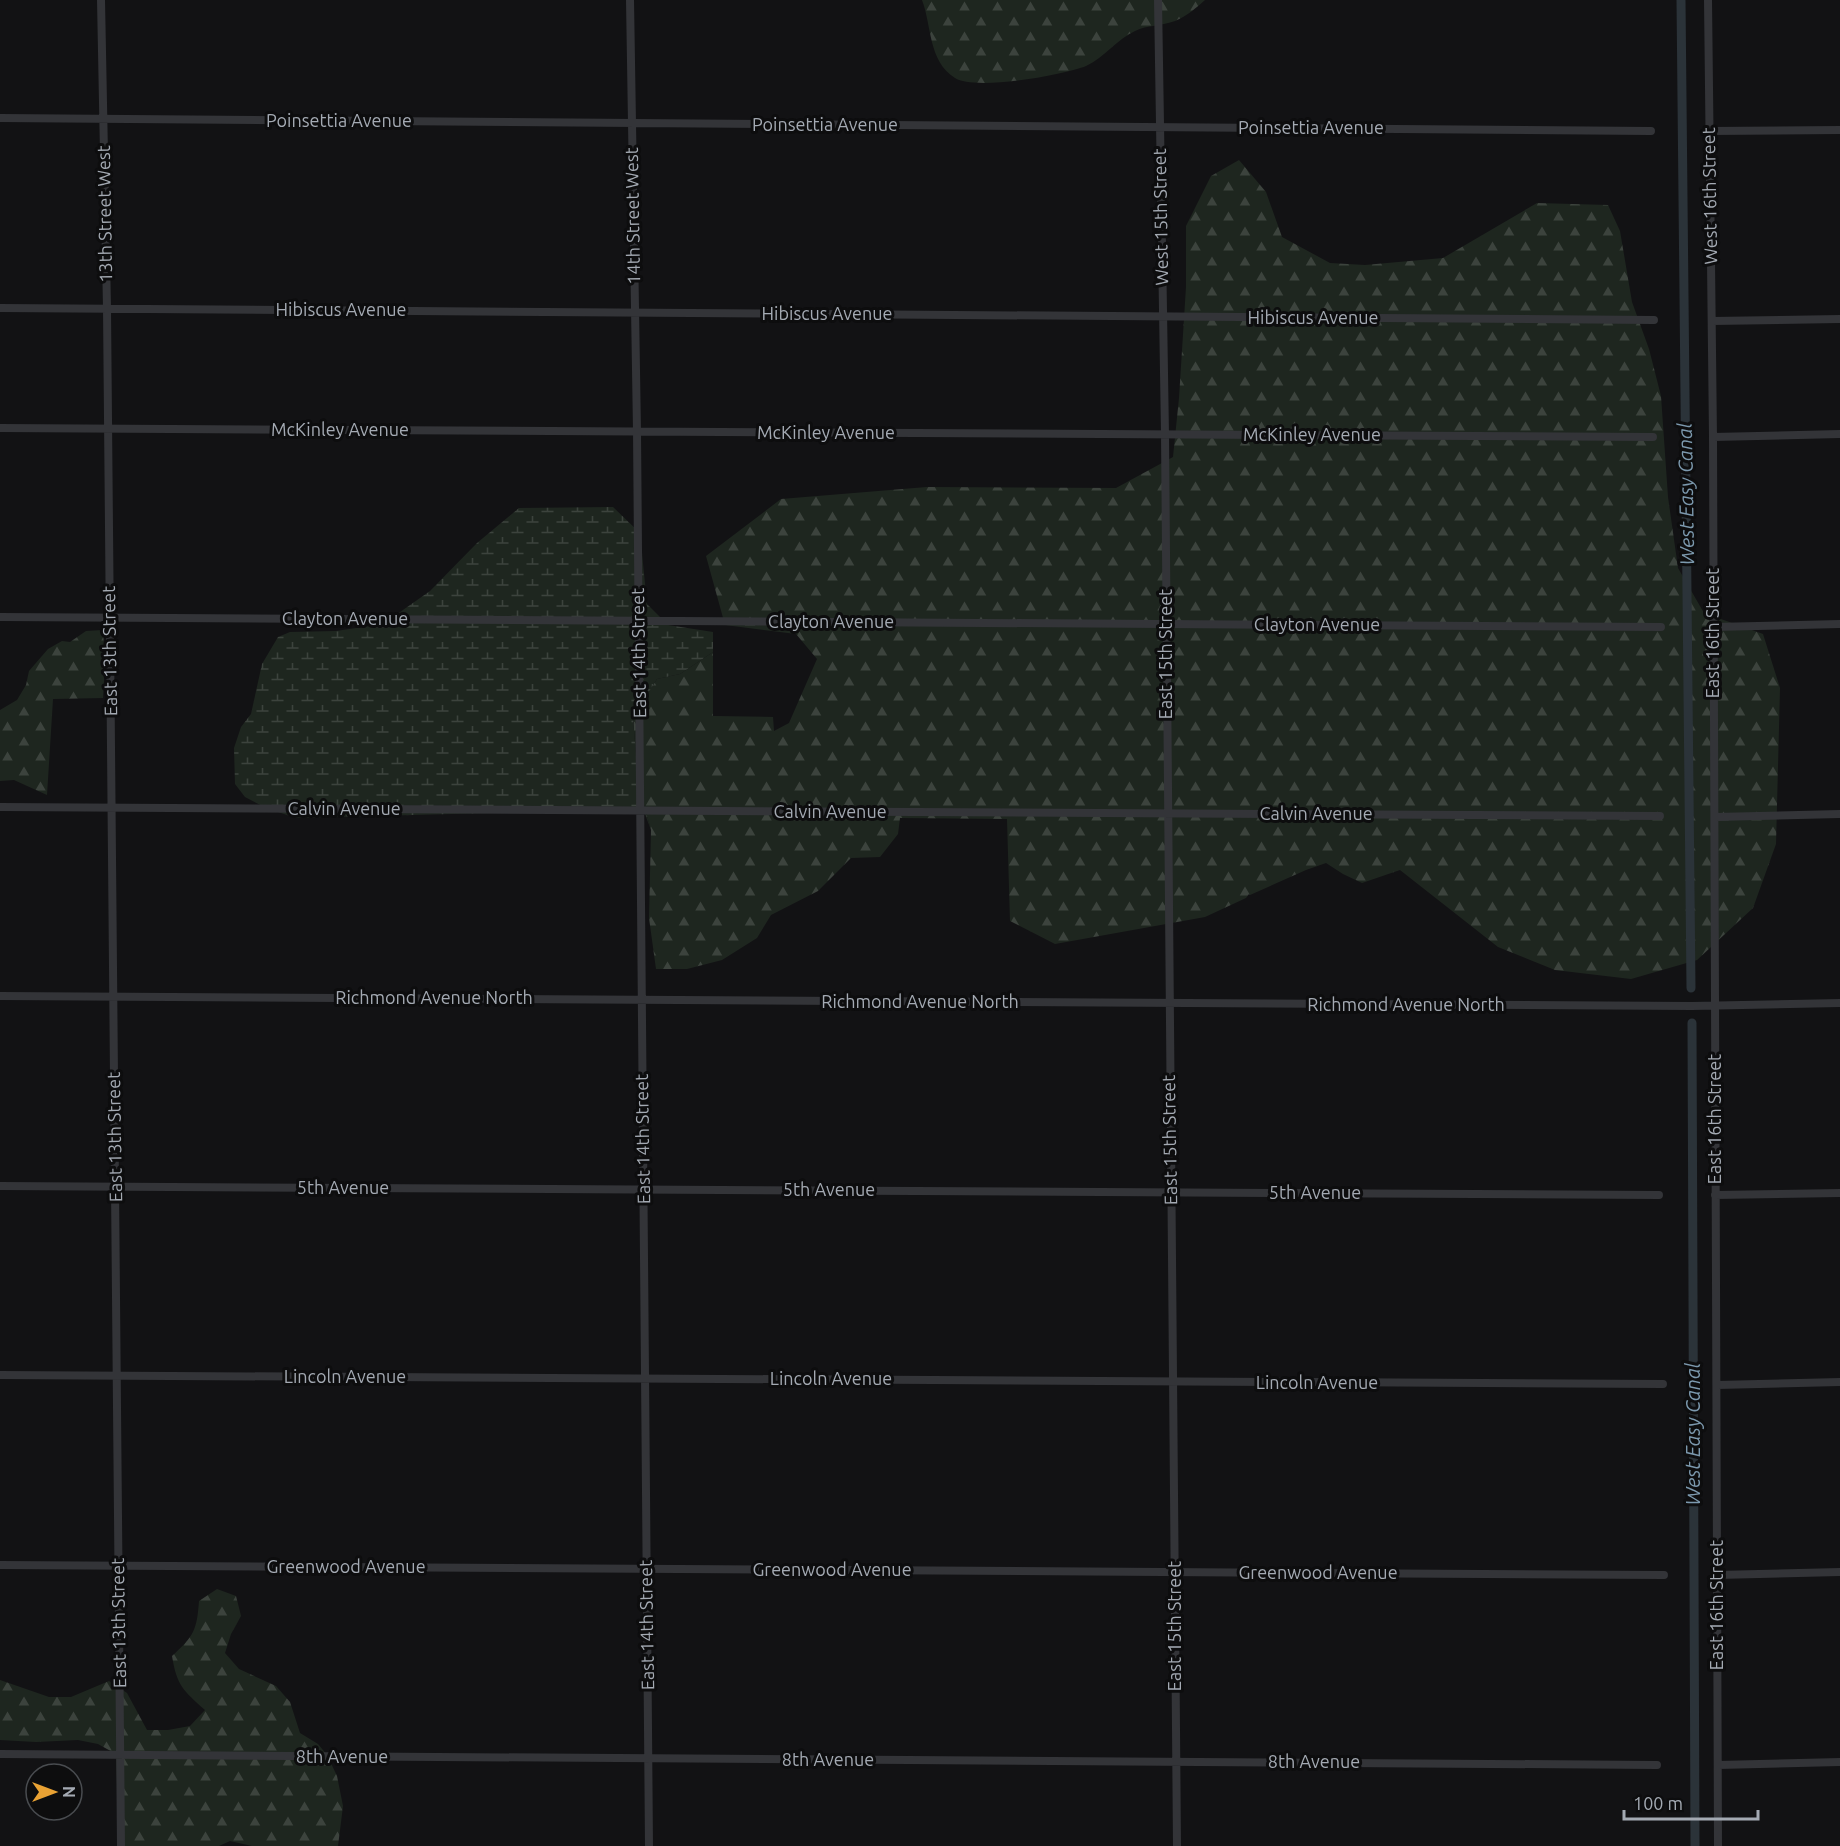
<svg xmlns="http://www.w3.org/2000/svg" width="1840" height="1846" font-family="Ubuntu,sans-serif">
  <style>
    .forest { fill: url(#forest-firs) }
    .wetland { fill: url(#wetland-marsh) }
    .lines { fill: none; stroke-linecap: round; stroke-linejoin: round }
    .canal { stroke: #2b3339; stroke-width: 9 }
    .minor { stroke: #333438; stroke-width: 8 }
    .labels { text-anchor: middle; stroke-width: 6; stroke-linejoin: round; paint-order: stroke }
    .street-label { font-size: 18px; fill: #a4aab3; stroke: #0d0d0e }
    .water-label { font-size: 20px; font-style: italic; fill: #7c99ae; stroke: #0d0d0e }
  </style>
  <defs>
    <pattern id="forest-firs" width="22" height="20" patternUnits="userSpaceOnUse" patternTransform="scale(1.5)"><rect width="22" height="20" fill="#1e261f"/><path d="M5 1l3.5 6h-7zM16 11l3.5 6h-7z" fill="#3c433d"/></pattern>
    <pattern id="wetland-marsh" width="20" height="14" patternUnits="userSpaceOnUse" patternTransform="scale(1.5)"><rect width="20" height="14" fill="#1e261f"/><path d="M1 5h8M5 5V1M11 12h8M15 12V8" fill="none" stroke="#3c433d"/></pattern>
  </defs>
  <rect width="100%" height="100%" fill="#121214"/>
  <path class="forest" d="M922 0H1205C1196 8 1187 16 1175 21 1162 26 1147 25 1135 31 1117 39 1104 58 1086 66 1064 75 975 91 955 78 928 61 932 26 922 0Z
    M1239 160 1266 192 1282 237 1330 263 1365 265 1443 258 1537 203 1608 205 1620 231 1632 302 1649 349 1661 396 1668 497 1678 568 1704 613 1763 634 1780 688 1776 844 1753 908 1697 960 1631 979 1555 970 1498 947 1400 870 1362 883 1343 874 1326 863 1306 870 1250 895 1249 894 1246 898 1205 917 1055 944 1010 921 1007 819 900 818 898 834 880 857 851 858 818 891 771 915 757 938 722 960 687 969H656L649 918 651 830 638 783 633 717 657 679 680 674 713 652V716L773 717 774 731 789 723 817 659 796 634 725 625 706 556 781 499 927 487 1116 488 1173 457 1179 398 1186 287V226L1211 176Z
    M103 630 105 661 103 698 53 699 47 795 14 780 0 781V710L17 700 26 685 29 671 48 649 62 641 70 642 86 631Z
    M217 1589 236 1596 241 1616 231 1634 225 1653 239 1669 276 1686 290 1702 300 1733 318 1744 327 1755 337 1776 343 1806 338 1846H252L230 1841 219 1846H119L116 1754 98 1744 78 1740 36 1742 0 1740V1680L49 1697H71L109 1681 127 1693 147 1730H168L190 1726 205 1710C183 1690 177 1686 172 1656 194 1636 197 1630 199 1601Z"/>
  <path class="wetland" d="M613 507 640 533 647 604 668 625 713 632V652L680 674 657 679 633 717 638 783 651 830 643 809 296 818 266 808 245 797 235 784 234 748 241 727 251 714 262 664 278 637 290 632 336 631 383 624 430 591 477 543 519 508Z"/>
  <g class="lines">
    <path class="canal" d="M1681 0 1691 988
      M1692 1023 1695 1846"/>
    <path class="minor" d="M101 0 107 308 121 1846
      M630 0 637 431 649 1846
      M1158 0 1165 434 1177 1846
      M1708 0 1713 437 1718 1846
      M0 118 1651 131
      M1709 131 1840 130
      M0 308 1654 320
      M1712 321 1840 319
      M0 428 1653 437
      M1713 437 1840 434
      M0 617 1661 627
      M1713 627 1840 624
      M0 807 1660 816
      M1715 817 1840 814
      M0 996 1692 1006 1840 1003
      M0 1186 1659 1195
      M1715 1195 1840 1193
      M0 1375 1663 1384
      M1717 1385 1840 1382
      M0 1565 1664 1575
      M1717 1575 1840 1572
      M0 1754 1657 1765
      M1718 1765 1840 1762"/>
  </g>
  <g class="labels">
    <g class="street-label">
      <text x="339" y="127">Poinsettia Avenue</text>
      <text x="825" y="131">Poinsettia Avenue</text>
      <text x="1311" y="134">Poinsettia Avenue</text>
      <text transform="translate(1710 196) rotate(-91)" y="6">West 16th Street</text>
      <text transform="translate(105 214) rotate(-91)" y="6">13th Street West</text>
      <text transform="translate(633 216) rotate(-91)" y="6">14th Street West</text>
      <text transform="translate(1161 217) rotate(-91)" y="6">West 15th Street</text>
      <text x="341" y="316">Hibiscus Avenue</text>
      <text x="827" y="320">Hibiscus Avenue</text>
      <text x="1313" y="324">Hibiscus Avenue</text>
      <text x="340" y="436">McKinley Avenue</text>
      <text x="826" y="439">McKinley Avenue</text>
      <text x="1312" y="441">McKinley Avenue</text>
      <text x="345" y="625">Clayton Avenue</text>
      <text x="831" y="628">Clayton Avenue</text>
      <text x="1317" y="631">Clayton Avenue</text>
      <text transform="translate(1713 633) rotate(-90)" y="6">East 16th Street</text>
      <text transform="translate(110 651) rotate(-91)" y="6">East 13th Street</text>
      <text transform="translate(639 653) rotate(-91)" y="6">East 14th Street</text>
      <text transform="translate(1166 654) rotate(-90)" y="6">East 15th Street</text>
      <text x="344" y="815">Calvin Avenue</text>
      <text x="830" y="818">Calvin Avenue</text>
      <text x="1316" y="820">Calvin Avenue</text>
      <text x="434" y="1004">Richmond Avenue North</text>
      <text x="920" y="1008">Richmond Avenue North</text>
      <text x="1406" y="1011">Richmond Avenue North</text>
      <text transform="translate(1715 1119) rotate(-90)" y="6">East 16th Street</text>
      <text transform="translate(115 1137) rotate(-91)" y="6">East 13th Street</text>
      <text transform="translate(643 1139) rotate(-91)" y="6">East 14th Street</text>
      <text transform="translate(1170 1140) rotate(-91)" y="6">East 15th Street</text>
      <text x="343" y="1194">5th Avenue</text>
      <text x="829" y="1196">5th Avenue</text>
      <text x="1315" y="1199">5th Avenue</text>
      <text x="345" y="1383">Lincoln Avenue</text>
      <text x="831" y="1385">Lincoln Avenue</text>
      <text x="1317" y="1389">Lincoln Avenue</text>
      <text x="346" y="1573">Greenwood Avenue</text>
      <text x="832" y="1576">Greenwood Avenue</text>
      <text x="1318" y="1579">Greenwood Avenue</text>
      <text transform="translate(1717 1605) rotate(-90)" y="6">East 16th Street</text>
      <text transform="translate(119 1623) rotate(-91)" y="6">East 13th Street</text>
      <text transform="translate(647 1625) rotate(-91)" y="6">East 14th Street</text>
      <text transform="translate(1175 1626) rotate(-90)" y="6">East 15th Street</text>
      <text x="342" y="1763">8th Avenue</text>
      <text x="828" y="1766">8th Avenue</text>
      <text x="1314" y="1768">8th Avenue</text>
    </g>
    <g class="water-label">
      <text transform="translate(1686 494) rotate(-91)" y="7">West Easy Canal</text>
      <text transform="translate(1693 1434) rotate(-90)" y="7">West Easy Canal</text>
    </g>
  </g>
  <g transform="translate(54 1792) rotate(90)"><circle r="28" fill="#0d0d0e" stroke="#494c50" stroke-width="1.5"/>
  <path d="M0-4.5L10 22L0 15L-10 22Z" fill="#e9a234"/>
  <text y="-9" font-size="16" font-weight="bold" text-anchor="middle" fill="#a4aab3">N</text>
  </g>
  <path d="M1624 1810v9h134v-9" fill="none" stroke="#a4aab3" stroke-width="3"/>
  <text x="1633" y="1810" font-size="18" fill="#a4aab3" stroke="#0d0d0e" stroke-width="4.5" paint-order="stroke">100 m</text>
</svg>
